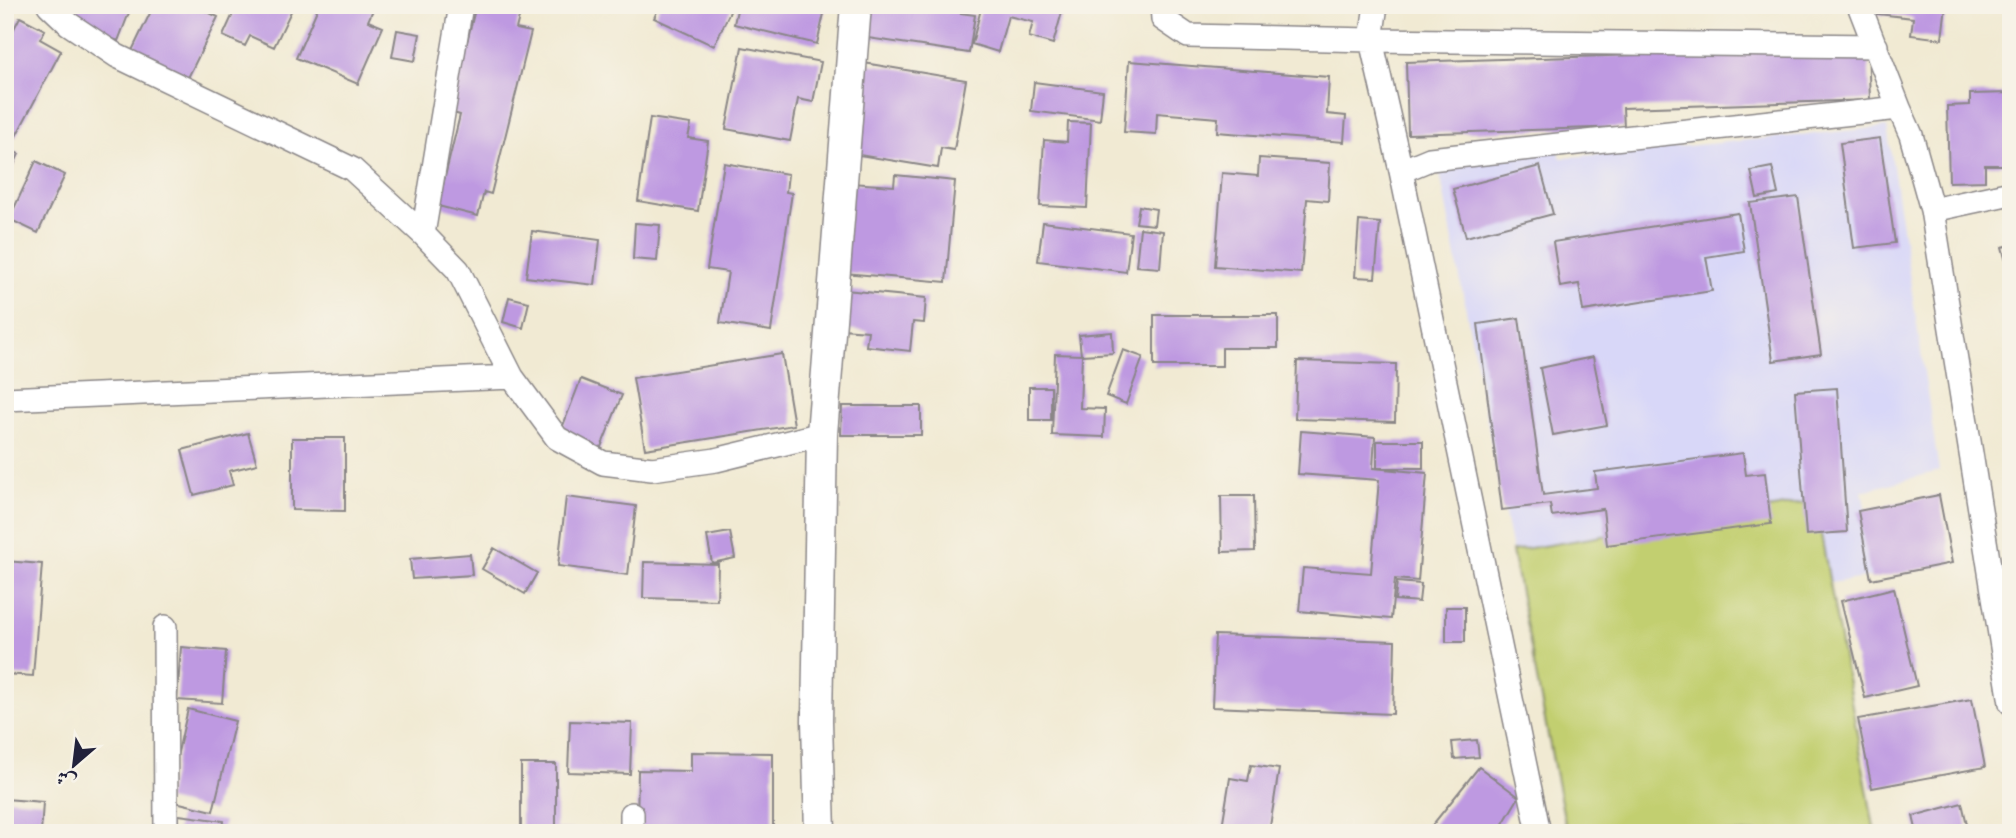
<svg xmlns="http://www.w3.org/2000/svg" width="2016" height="838" font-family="'IM FELL Great Primer',Amiri,serif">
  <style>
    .built { fill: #d8d7f8 }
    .green { fill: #c2cf70; stroke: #727856; stroke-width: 2 }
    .building { fill: #be99e1 }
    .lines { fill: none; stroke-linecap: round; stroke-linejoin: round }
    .minor-casing { stroke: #8a8687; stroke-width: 26 }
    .tertiary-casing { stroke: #8a8687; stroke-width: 33 }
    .minor { stroke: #fff; stroke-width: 23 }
    .tertiary { stroke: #fff; stroke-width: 30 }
  </style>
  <rect width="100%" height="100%" fill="#f7f3e8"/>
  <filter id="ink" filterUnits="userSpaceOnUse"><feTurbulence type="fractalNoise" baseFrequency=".0143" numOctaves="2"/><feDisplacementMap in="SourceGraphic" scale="14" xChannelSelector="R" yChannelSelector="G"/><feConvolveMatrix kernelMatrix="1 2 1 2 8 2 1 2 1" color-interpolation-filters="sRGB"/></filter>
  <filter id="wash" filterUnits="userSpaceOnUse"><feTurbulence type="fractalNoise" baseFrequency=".00686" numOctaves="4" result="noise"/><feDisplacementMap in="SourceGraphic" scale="28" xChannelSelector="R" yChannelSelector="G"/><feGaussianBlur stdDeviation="1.57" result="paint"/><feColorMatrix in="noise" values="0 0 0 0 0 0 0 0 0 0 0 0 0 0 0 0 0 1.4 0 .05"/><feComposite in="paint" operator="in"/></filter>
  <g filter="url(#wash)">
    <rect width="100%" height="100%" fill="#f1ead3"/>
    <path class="built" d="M1887 127 1939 471 1862 491 1878 576 1830 583 1814 501 1512 551 1439 168 1557 147 1561 158Z"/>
    <path class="green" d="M1815 501 1875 833H1567L1512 551Z"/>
    <g id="blocks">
      <path class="building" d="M79 5H132L118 41 72 23Z
        M154 5H193L218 17 183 88 127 61Z
        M237 5H294L274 47 250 36 245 46 223 36Z
        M319 5H375L368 21 383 27 358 84 296 58Z
        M476 5H522L516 29 531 32 491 194 484 192 478 216 438 206 460 115 450 112Z
        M660 5H733L714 46 654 18Z
        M738 5H826L817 44 734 24Z
        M865 5H961L960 13 975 15 969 53 861 37Z
        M982 5H1064L1053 44 1029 37 1033 22 1008 16 998 52 972 44Z
        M1879 5H1946L1942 39 1911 35 1913 18 1877 14Z
        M20 17 45 30 40 39 61 51 15 138 5 133V46Z
        M397 30 420 34 415 61 392 57Z
        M742 47 821 62 813 102 798 99 790 141 726 129Z
        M1868 48 1870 100 1623 108 1624 127 1408 134 1406 62Z
        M1129 61 1329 77 1327 114 1346 116 1344 142 1217 132 1218 118 1157 113 1156 134 1124 132Z
        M864 63 966 80 954 150 941 148 938 168 853 154Z
        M1034 82 1103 91 1100 120 1031 111Z
        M2011 93V165H1985V181L1949 182 1947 106 1970 105V94Z
        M650 118 691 124 688 138 708 141 698 211 638 201Z
        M1068 122 1091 123 1087 208 1040 206 1044 140 1067 142Z
        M1880 138 1895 243 1854 248 1840 143Z
        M5 148 19 154 5 184Z
        M1259 158 1330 163 1328 201 1307 199 1301 273 1215 266 1222 173 1258 176Z
        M36 161 65 175 38 233 9 219Z
        M724 163 788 174 786 192 792 193 771 331 720 323 728 272 707 269Z
        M1540 166 1553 214 1466 237 1453 189Z
        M1772 167 1778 194 1757 198 1751 171Z
        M895 175 955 181 946 282 844 273 851 183 894 186Z
        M5 193 11 195 5 210Z
        M1798 197 1821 354 1773 361 1750 203Z
        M1139 206 1156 209 1154 225 1136 223Z
        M1738 213 1744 251 1706 257 1712 291 1583 311 1579 284 1560 287 1553 242Z
        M1359 221 1380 223 1375 278 1355 277Z
        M1043 222 1131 233 1126 272 1038 261Z
        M635 223 660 225 657 261 633 259Z
        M1140 228 1163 231 1160 268 1136 266Z
        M532 231 600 240 595 285 526 277Z
        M2011 245V276H2010L2002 247Z
        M845 290 926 298 924 323 913 322 910 351 866 346 868 331 842 329Z
        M509 297 529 302 523 328 503 322Z
        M1154 315H1278V348H1222V366H1154Z
        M1519 318 1543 495 1597 488 1595 472 1743 453 1746 475 1765 473 1771 524 1607 545 1603 509 1552 516 1550 504 1502 510 1478 324Z
        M1112 332 1113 353 1082 355 1080 408 1105 409 1104 437 1052 435 1055 354 1081 355 1079 335Z
        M1123 350 1143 357 1126 404 1106 396Z
        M782 354 794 425 645 449 633 378Z
        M1593 357 1607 425 1553 435 1540 368Z
        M1297 361 1396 364 1395 422 1295 419Z
        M581 379 622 395 599 452 559 436Z
        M1029 387H1051V420H1029Z
        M1837 388 1847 532 1806 535 1795 391Z
        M842 406H921V435H841Z
        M1301 431 1375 437 1373 468 1427 473 1418 581 1395 579 1391 619 1299 611 1303 568 1371 573 1379 480 1298 474Z
        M248 433 257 464 229 471 233 485 194 495 182 450Z
        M292 438H345V511L292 510Z
        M1377 441H1423V468H1377Z
        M1939 495 1952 563 1871 579 1858 511Z
        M1221 496H1254L1255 551 1222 552Z
        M566 497 636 506 628 575 558 566Z
        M730 532 735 558 712 563 707 536Z
        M494 548 537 573 525 594 482 569Z
        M470 554 472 575 412 579 410 559Z
        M5 561 42 564 33 676 5 674Z
        M644 562 718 564 717 600 643 598Z
        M1397 582 1421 584 1419 602 1395 600Z
        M1894 588 1917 686 1865 698 1841 601Z
        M1446 607H1465V642H1446Z
        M1215 635 1395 641 1393 714 1212 707Z
        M181 647 226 651 222 703 177 700Z
        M1972 699 1985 767 1872 788 1858 719Z
        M188 709 235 721 213 811 167 800Z
        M570 721 632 723 630 774 568 772Z
        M1477 740 1479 757 1454 759 1452 742Z
        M691 752 773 753V833H637L638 770 691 771Z
        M521 764H556V829L602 831V833H521Z
        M1251 765 1279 769 1269 833H1221L1230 778 1248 781Z
        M1479 767 1519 797 1501 827 1509 833H1426Z
        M5 799 43 802 41 833H5Z
        M1962 803 1969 833H1917L1913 816Z
        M179 815 224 821 222 833H177Z"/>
    </g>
  </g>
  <g filter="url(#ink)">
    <use href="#blocks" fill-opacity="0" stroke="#8a8687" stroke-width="2"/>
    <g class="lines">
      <g class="minor-casing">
        <path id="minor" d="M49 5 69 24 117 56 352 169 423 234 458 270 512 377 557 438 603 463 652 469 716 460 822 434
          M1162 5 1163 19 1188 36 1371 40 1876 46
          M1376 5 1371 40 1401 171
          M1859 5 1899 108
          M1932 210 2011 193
          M423 234 461 5
          M5 399 512 377
          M165 627 166 833
          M632 833V814
          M1539 833 1401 171 1430 159 1899 108 1911 135 1932 210 2011 703"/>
      </g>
      <g class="tertiary-casing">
        <path id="tertiary" d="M820 833 817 721 822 434 856 5"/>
      </g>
      <use href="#minor" class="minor"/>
      <use href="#tertiary" class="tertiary"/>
    </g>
  </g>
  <rect width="2016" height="838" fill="none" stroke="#f7f3e8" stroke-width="28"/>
  <g transform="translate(74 765) rotate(208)" stroke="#f7f3e8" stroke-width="5" paint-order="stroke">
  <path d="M0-5L12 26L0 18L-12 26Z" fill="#22223b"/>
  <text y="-10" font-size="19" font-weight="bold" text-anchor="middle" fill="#22223b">ش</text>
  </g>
</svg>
